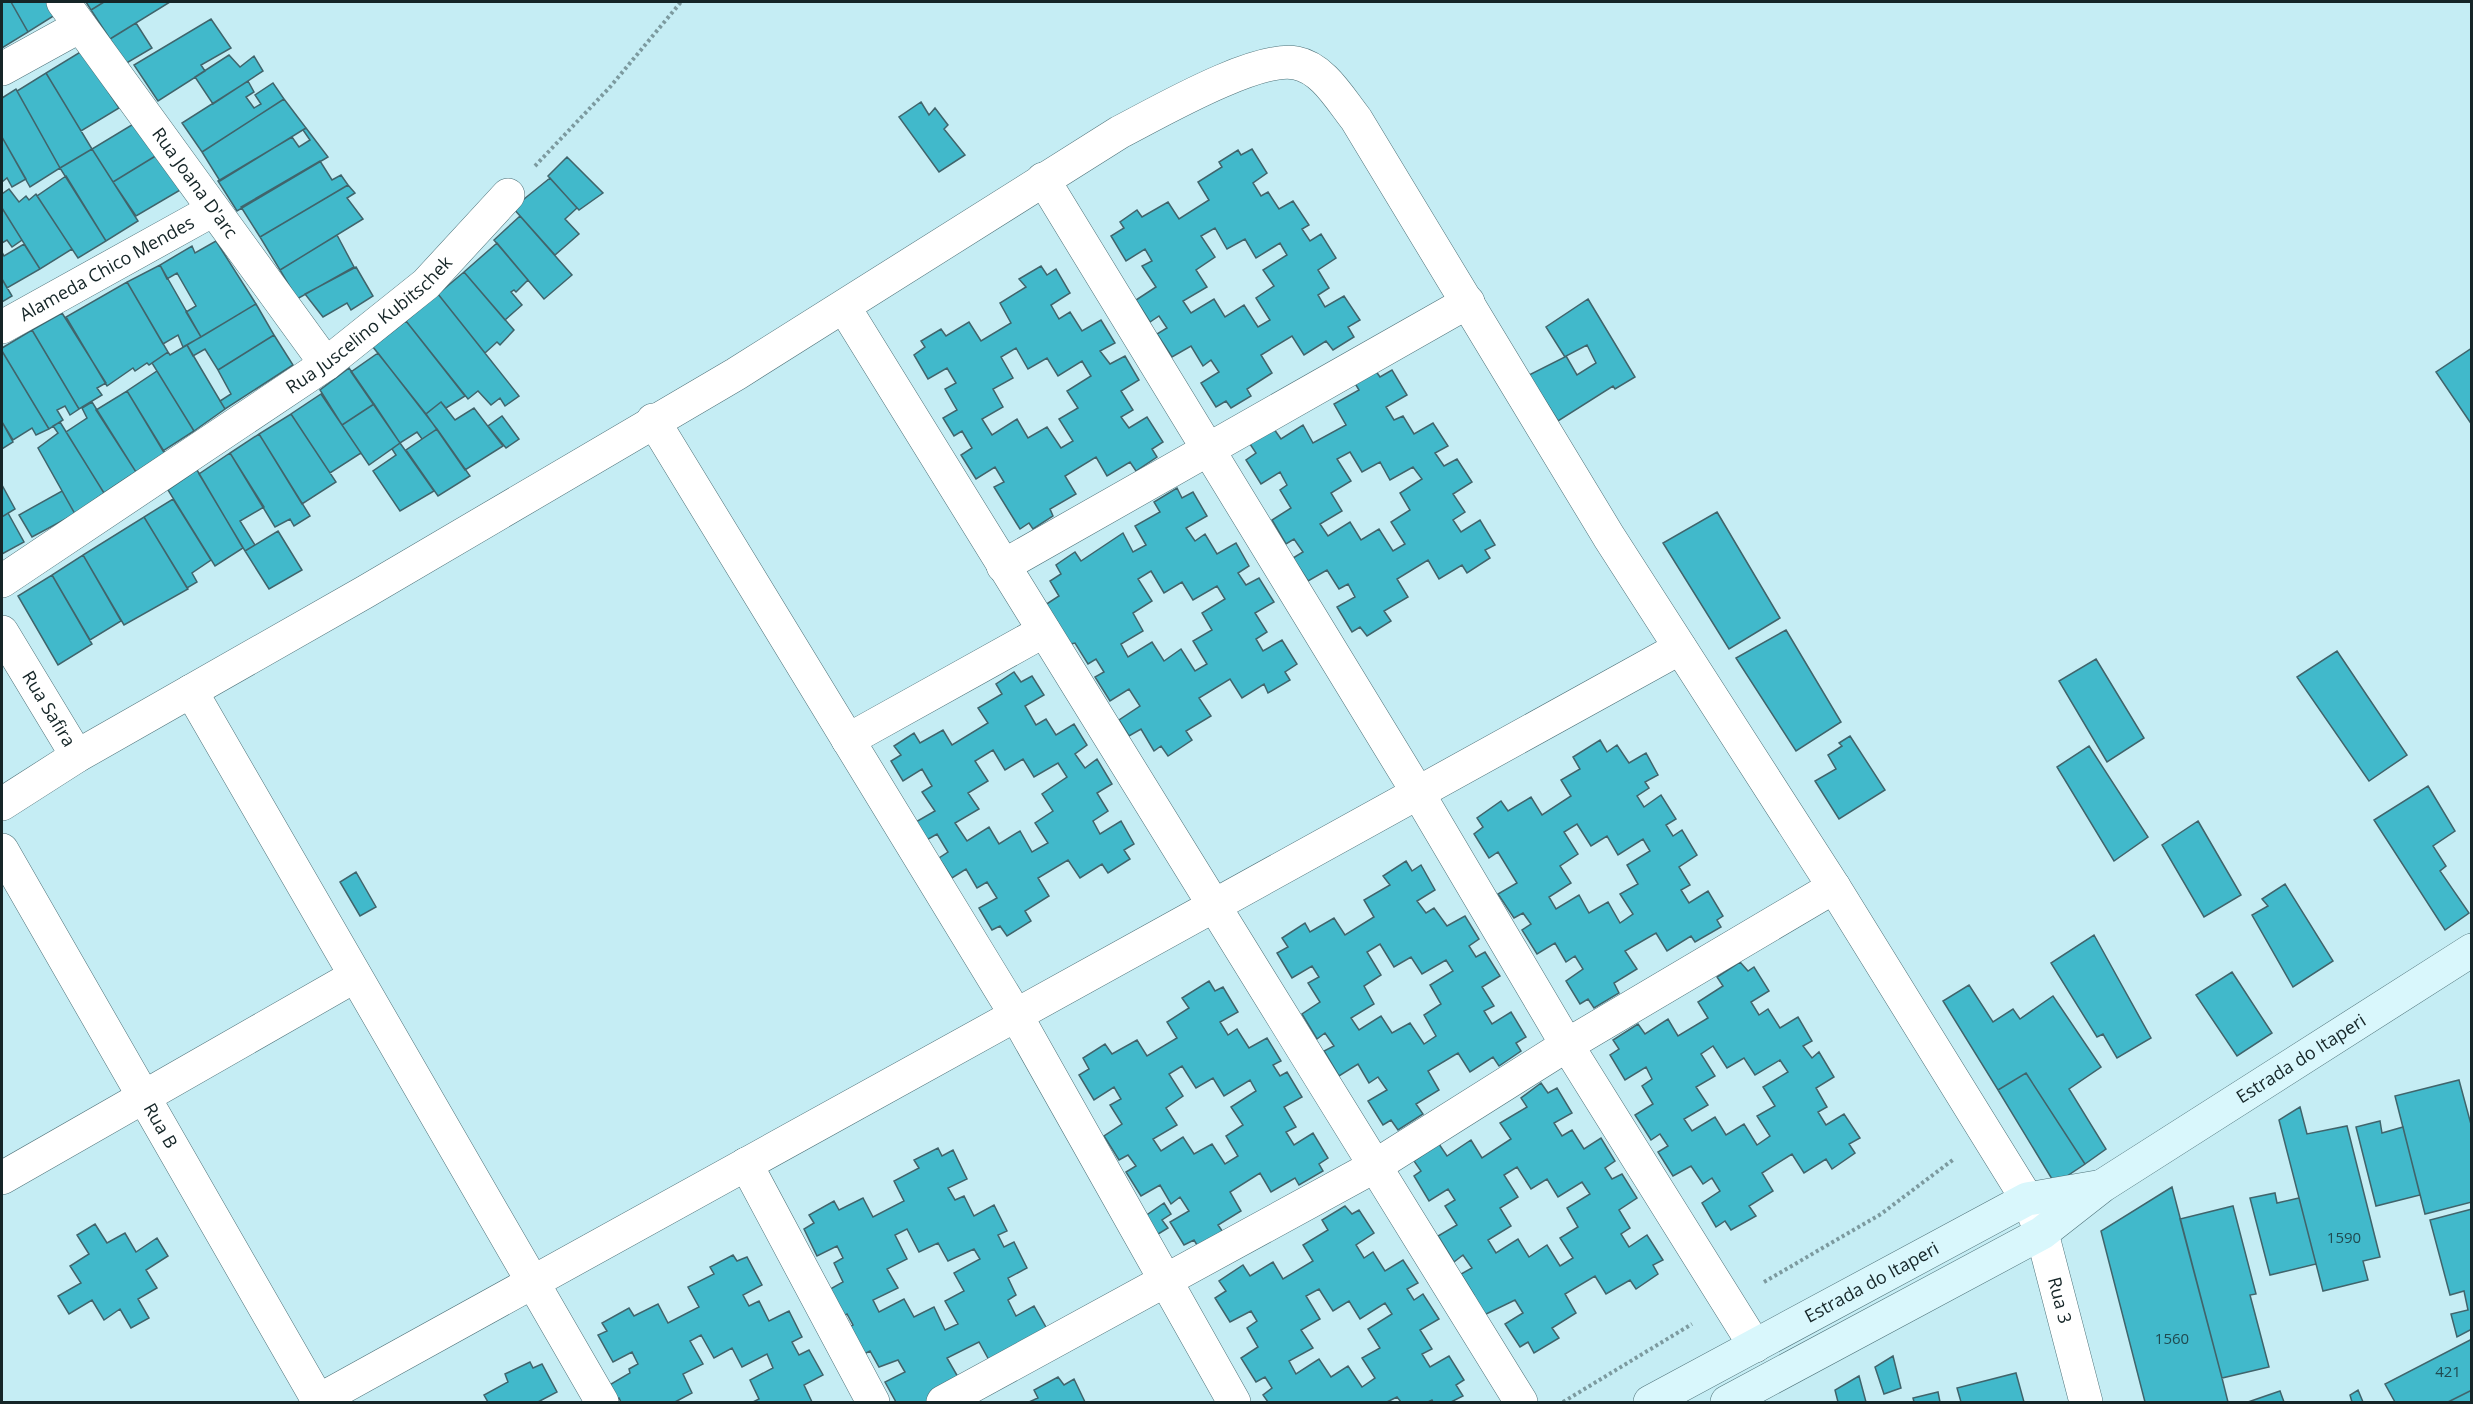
<svg xmlns="http://www.w3.org/2000/svg" width="2473" height="1404" font-family="'Open Sans',sans-serif">
  <style>
    .building { fill: #41b9cb; stroke: #40646b; stroke-width: 1.5; fill-rule: evenodd }
    .lines { fill: none; stroke-linecap: round; stroke-linejoin: round }
    .street-casing { stroke: #4e7279; stroke-width: 34 }
    .secondary-casing { stroke: #4e7279; stroke-width: 34 }
    .path { stroke: #7c9a9f; stroke-width: 4; stroke-dasharray: 3 3; stroke-linecap: butt }
    .street { stroke: #fff; stroke-width: 33 }
    .secondary { stroke: #d9f7fc; stroke-width: 33 }
    .labels { text-anchor: middle; stroke-width: 5; stroke-linejoin: round; paint-order: stroke }
    .number-label { font-size: 15px; fill: #204a50 }
    .street-label { font-size: 18px; fill: #152527; stroke: #fff }
  </style>
  <rect width="100%" height="100%" fill="#c5edf4"/>
  <path class="building" d="M2 2H11L28 32 2 48Z
    M11 2H46L55 15 28 32Z
    M86 2H104L91 10Z
    M104 2H170L110 39 91 10Z
    M211 19 231 48 201 65 205 71 158 101 134 65Z
    M136 23 152 48 125 64 110 39Z
    M82 51 119 108 81 131 46 73Z
    M229 55 240 67 254 56 263 71 213 104 195 77Z
    M46 73 92 149 60 168 17 91Z
    M248 81 254 92 246 97 254 108 261 104 255 95 273 83 284 99 202 152 182 123Z
    M16 89 60 168 30 187 2 137V98Z
    M284 99 306 128 220 181 202 152Z
    M921 102 929 115 935 108 948 125 944 129 965 155 939 172 899 117Z
    M140 120 162 152 113 182 92 149Z
    M306 128 328 157 237 211 218 181 292 137 299 147 310 140 303 130Z
    M2 137 26 179 12 187 7 178 2 182Z
    M92 149 138 221 106 241 60 168Z
    M1252 149 1267 173 1253 183 1261 196 1268 192 1279 209 1293 201 1309 225 1302 229 1310 241 1321 234 1336 258 1318 270 1329 288 1318 295 1325 307 1344 296 1360 320 1348 327 1354 337 1333 350 1326 341 1304 355 1292 336 1261 355 1272 373 1247 389 1251 396 1231 408 1226 401 1216 407 1201 383 1219 372 1211 360 1203 366 1191 346 1172 357 1157 334 1167 328 1159 316 1150 322 1136 300 1156 287 1142 266 1152 261 1145 249 1126 261 1111 236 1124 228 1120 222 1137 210 1142 217 1168 202 1179 219 1209 200 1198 182 1222 167 1219 162 1238 150 1241 155ZM1215 228 1227 249 1245 239 1256 258 1280 243 1287 255 1263 270 1274 286 1256 298 1270 320 1258 327 1244 305 1225 317 1214 299 1191 313 1183 301 1207 287 1196 270 1215 257 1201 236Z
    M162 152 187 186 136 216 113 182Z
    M567 157 603 193 579 210 548 176Z
    M320 161 332 180 341 175 348 185 260 237 241 207Z
    M66 176 106 241 78 258 37 196Z
    M550 178 577 208 565 219 579 234 555 255 513 208Z
    M348 185 355 193 347 198 363 219 280 270 260 237Z
    M9 189 19 202 26 196 29 200 36 194 72 249 40 269 2 208V194Z
    M2 208 22 240 12 247 7 240 2 243Z
    M520 216 572 275 544 299 494 240Z
    M337 235 354 267 297 299 280 270Z
    M216 241 256 304 201 337 186 312 196 306 177 273 167 279 160 265 192 246 195 253Z
    M497 243 528 280 516 292 514 290 511 292 522 305 505 320 464 272Z
    M24 244 40 269 7 288 2 279V252L4 256Z
    M160 265 201 337 183 347 178 335 163 344 127 282Z
    M1041 266 1047 275 1056 269 1070 293 1051 305 1059 319 1070 312 1082 331 1101 320 1115 343 1100 351 1110 364 1125 356 1139 380 1121 391 1133 410 1121 417 1129 428 1147 417 1163 442 1152 449 1157 457 1136 471 1130 462 1107 476 1096 457 1065 476 1076 494 1050 509 1053 516 1033 529 1029 523 1020 529 994 487 1004 482 995 467 976 479 961 455 972 448 962 431 954 436 943 418 957 410 945 389 956 383 947 368 928 379 914 355 925 347 921 341 941 329 946 336 969 322 981 341 1011 323 1000 303 1026 287 1019 279ZM1016 348 1028 369 1047 358 1058 376 1082 361 1091 376 1067 391 1078 408 1059 419 1073 441 1061 448 1047 427 1028 438 1017 419 992 435 982 419 1003 407 993 389 1013 378 1001 357Z
    M356 267 373 296 351 310 347 303 323 317 305 294Z
    M464 272 514 330 500 345 497 342 485 353 438 294Z
    M2 279 12 296 2 302Z
    M127 282 168 352 149 365 147 363 135 371 133 368 107 386 66 317Z
    M438 294 519 396 505 406 500 398 491 405 478 391 468 399 406 321Z
    M1588 299 1635 377 1615 389 1613 386 1558 421 1529 375 1565 357 1546 327ZM1587 345 1596 363 1577 375 1566 356Z
    M256 304 274 335 218 370 205 349 193 356 187 345Z
    M62 313 106 383 97 388 102 395 79 409 32 330Z
    M406 321 465 396 446 408 441 402 426 414 373 347Z
    M32 330 79 409 70 415 65 406 57 410 63 420 49 429 2 351V348Z
    M274 335 293 365 225 409 220 401 231 394 218 370Z
    M187 345 225 409 194 431 152 363 168 352 170 355Z
    M2472 348V425L2436 372Z
    M2 351 49 429 36 435 32 428 13 440 2 422Z
    M378 353 437 429 422 439 417 432 400 443 351 372Z
    M1373 367 1380 377 1392 370 1407 395 1386 407 1394 420 1403 416 1414 434 1433 423 1448 446 1435 453 1444 466 1457 459 1472 482 1453 494 1465 512 1453 520 1461 532 1480 520 1495 545 1485 550 1490 558 1467 573 1462 565 1439 579 1428 560 1397 579 1408 597 1384 611 1391 621 1367 636 1360 627 1352 632 1337 607 1355 597 1348 584 1339 589 1327 570 1308 581 1293 558 1303 552 1294 539 1286 544 1272 520 1291 508 1280 490 1287 485 1280 472 1261 484 1246 460 1256 453 1250 444 1274 429 1281 439 1303 425 1313 443 1346 425 1334 404 1359 390 1353 380ZM1350 452 1362 472 1380 462 1390 480 1413 467 1422 479 1400 493 1410 510 1391 522 1405 544 1393 551 1379 529 1361 540 1350 522 1328 536 1320 524 1342 511 1331 493 1351 481 1337 459Z
    M349 368 374 404 342 425 320 390Z
    M157 371 194 431 163 451 127 391Z
    M127 391 165 453 136 472 96 410Z
    M321 394 361 453 330 473 291 414Z
    M92 402 136 472 104 493 66 432 87 418 82 408Z
    M441 402 455 420 474 408 503 446 465 470 426 414Z
    M374 404 400 443 369 465 342 425Z
    M291 414 336 482 302 504 259 434Z
    M502 416 519 439 506 448 488 426Z
    M2 422 13 442 2 449Z
    M60 422 104 493 75 514 38 448 58 433 53 426Z
    M437 429 470 476 438 496 406 450Z
    M259 434 310 516 294 526 290 519 275 527 230 453Z
    M400 443 434 491 400 511 373 471 396 455 392 449Z
    M230 453 264 507 240 521 255 545 245 551 199 474Z
    M197 470 243 548 215 566 168 490Z
    M2 485 15 509 2 517Z
    M1177 488 1182 498 1193 492 1207 516 1186 528 1195 541 1205 534 1217 554 1236 543 1249 566 1238 573 1246 585 1259 578 1274 602 1255 613 1267 632 1256 639 1263 651 1282 640 1297 664 1285 672 1290 680 1268 693 1264 684 1242 698 1230 679 1199 698 1211 716 1186 731 1192 740 1168 756 1161 746 1154 751 1141 729 1129 736 1119 720 1140 706 1129 689 1110 701 1095 677 1104 672 1096 659 1088 664 1075 643 1071 644 1039 609 1059 596 1050 581 1061 574 1056 565 1075 552 1081 561 1123 533 1133 552 1146 545 1135 526 1160 512 1154 502ZM1151 571 1164 593 1182 582 1193 600 1217 586 1225 599 1202 613 1212 630 1193 641 1207 664 1195 671 1181 649 1164 661 1152 642 1128 657 1121 644 1143 631 1133 613 1152 601 1138 579Z
    M62 491 75 514 32 537 19 515Z
    M173 499 211 560 192 573 197 582 187 588 144 517Z
    M1717 512 1780 618 1729 649 1663 543Z
    M8 513 24 542 2 554V517Z
    M144 517 188 589 124 625 83 555Z
    M278 531 302 570 269 589 245 551Z
    M83 555 121 621 90 640 52 575Z
    M52 575 92 644 58 665 18 596Z
    M1786 630 1841 722 1796 751 1736 658Z
    M2337 651 2407 755 2369 781 2297 677Z
    M2096 659 2144 738 2107 762 2059 681Z
    M1014 672 1021 682 1032 676 1044 695 1025 706 1036 725 1046 719 1056 735 1074 724 1087 745 1075 754 1085 768 1097 759 1112 784 1097 793 1108 811 1093 821 1100 834 1121 821 1134 844 1124 850 1130 859 1108 873 1102 864 1080 878 1068 860 1038 878 1049 896 1025 911 1031 921 1007 936 1000 926 992 930 979 908 997 898 987 882 977 888 966 869 952 878 939 858 948 852 937 834 925 841 914 823 935 811 922 792 932 786 922 769 903 781 891 761 901 755 894 746 914 733 920 743 943 730 952 745 988 723 978 708 1002 694 996 684ZM993 750 1005 770 1023 759 1034 777 1058 763 1067 777 1042 794 1053 811 1035 823 1048 843 1032 852 1020 831 999 844 989 827 967 841 955 823 979 809 968 793 988 781 975 761Z
    M1850 736 1885 790 1839 819 1815 781 1836 769 1828 755 1842 746 1839 743Z
    M1600 740 1607 752 1617 745 1629 763 1646 753 1658 775 1645 782 1649 788 1637 796 1644 807 1661 795 1676 819 1666 825 1673 836 1682 830 1697 855 1679 867 1690 885 1681 890 1689 903 1708 891 1723 916 1717 920 1721 927 1695 942 1691 936 1667 951 1656 933 1625 951 1637 969 1614 983 1619 993 1594 1008 1588 999 1580 1004 1566 981 1583 969 1575 956 1566 962 1555 943 1537 954 1522 930 1531 924 1523 913 1514 918 1498 894 1517 883 1498 852 1489 858 1474 834 1483 827 1477 818 1501 801 1508 811 1531 797 1542 815 1571 796 1561 780 1580 769 1573 757ZM1577 824 1591 846 1607 836 1618 855 1643 839 1650 851 1627 865 1638 884 1620 894 1633 914 1620 923 1608 902 1589 913 1579 895 1556 909 1549 897 1571 883 1560 866 1578 854 1564 832Z
    M2089 746 2148 837 2114 861 2057 767Z
    M2428 786 2455 831 2433 846 2446 866 2440 871 2469 913 2445 930 2374 820Z
    M2198 821 2241 895 2204 917 2162 845Z
    M1406 861 1412 871 1421 865 1435 890 1417 901 1426 913 1434 908 1447 926 1465 916 1479 939 1469 946 1476 957 1485 952 1500 976 1482 987 1494 1006 1484 1011 1492 1024 1511 1012 1526 1037 1516 1043 1521 1051 1499 1066 1493 1057 1470 1072 1458 1053 1428 1071 1439 1090 1416 1104 1423 1114 1398 1130 1391 1120 1383 1125 1368 1101 1387 1090 1378 1077 1369 1083 1358 1064 1339 1076 1324 1051 1334 1046 1325 1033 1317 1039 1302 1014 1320 1002 1308 983 1319 977 1312 966 1292 978 1277 953 1288 947 1282 938 1305 923 1310 932 1334 918 1345 935 1374 917 1364 900 1390 885 1383 876ZM1380 944 1394 967 1411 957 1422 974 1446 960 1453 971 1430 985 1441 1004 1424 1015 1436 1036 1424 1044 1410 1023 1392 1033 1381 1016 1359 1030 1351 1018 1374 1004 1364 986 1381 975 1367 952Z
    M356 872 376 907 360 916 340 882Z
    M2285 884 2333 961 2293 987 2252 915 2268 906 2262 899Z
    M2094 935 2151 1038 2117 1058 2103 1034 2097 1037 2051 963Z
    M1740 962 1748 971 1754 967 1769 991 1751 1002 1759 1015 1768 1009 1780 1028 1798 1017 1812 1041 1803 1046 1812 1058 1819 1052 1834 1077 1816 1088 1827 1107 1818 1112 1826 1125 1844 1114 1860 1138 1849 1144 1855 1153 1832 1169 1826 1159 1804 1173 1792 1154 1762 1173 1773 1191 1749 1206 1756 1216 1731 1230 1725 1221 1716 1227 1702 1203 1720 1191 1712 1178 1703 1184 1691 1166 1673 1176 1658 1152 1668 1146 1660 1134 1651 1140 1635 1115 1653 1104 1642 1086 1652 1079 1646 1067 1625 1080 1610 1055 1619 1049 1613 1040 1638 1024 1645 1034 1668 1019 1678 1036 1708 1018 1698 1002 1723 986 1717 977ZM1713 1046 1727 1068 1744 1058 1755 1075 1780 1060 1788 1072 1763 1087 1775 1106 1757 1116 1770 1136 1757 1145 1744 1124 1726 1135 1715 1117 1692 1131 1684 1119 1708 1105 1696 1087 1715 1076 1701 1054Z
    M2232 972 2272 1033 2237 1056 2196 995Z
    M1209 981 1215 991 1223 987 1238 1012 1220 1022 1228 1035 1237 1029 1249 1048 1267 1038 1281 1061 1273 1065 1280 1076 1287 1072 1302 1097 1284 1107 1296 1127 1286 1132 1294 1145 1313 1133 1328 1158 1319 1164 1323 1171 1299 1185 1295 1178 1271 1192 1260 1173 1230 1192 1241 1211 1218 1225 1225 1235 1200 1250 1194 1240 1184 1245 1170 1222 1189 1211 1180 1197 1171 1204 1160 1185 1141 1196 1126 1172 1136 1166 1128 1155 1119 1160 1104 1136 1122 1124 1110 1105 1121 1099 1114 1087 1094 1100 1079 1075 1089 1069 1083 1058 1105 1044 1112 1054 1137 1040 1147 1056 1177 1038 1167 1022 1189 1008 1182 998ZM1182 1066 1196 1088 1213 1078 1224 1096 1250 1080 1256 1091 1231 1107 1243 1125 1226 1136 1238 1156 1225 1164 1212 1144 1194 1154 1183 1137 1161 1151 1153 1139 1177 1125 1166 1108 1183 1096 1169 1074Z
    M1969 985 1993 1022 2013 1009 2020 1019 2053 996 2101 1067 2069 1089 2106 1149 2085 1164 2026 1073 1998 1090 1943 1001Z
    M2026 1073 2085 1164 2055 1184 1998 1090Z
    M2459 1080 2472 1128V1202L2425 1214 2395 1096Z
    M1541 1083 1548 1093 1557 1088 1572 1113 1554 1123 1562 1136 1572 1130 1584 1149 1601 1138 1615 1161 1605 1168 1612 1179 1622 1174 1637 1198 1619 1210 1630 1228 1621 1234 1629 1247 1647 1235 1663 1260 1653 1265 1658 1274 1636 1289 1630 1280 1606 1294 1595 1276 1565 1294 1576 1313 1552 1328 1559 1338 1534 1353 1528 1342 1520 1347 1505 1324 1523 1313 1515 1300 1480 1317 1469 1299 1474 1295 1461 1274 1472 1268 1463 1255 1454 1262 1438 1236 1457 1225 1445 1206 1455 1200 1448 1189 1429 1201 1414 1176 1421 1171 1414 1161 1439 1144 1447 1156 1471 1140 1482 1158 1511 1139 1500 1123 1527 1107 1521 1098ZM1517 1167 1531 1189 1547 1179 1558 1197 1582 1182 1590 1194 1567 1208 1578 1227 1560 1238 1573 1258 1560 1266 1547 1245 1529 1257 1518 1239 1496 1253 1488 1240 1511 1226 1500 1208 1518 1197 1504 1175Z
    M2300 1107 2307 1134 2347 1126 2380 1257 2363 1261 2368 1280 2323 1291 2279 1120Z
    M2380 1121 2382 1133 2403 1127 2420 1195 2376 1206 2356 1127Z
    M938 1148 942 1156 953 1150 967 1179 948 1188 955 1200 964 1196 974 1216 994 1205 1007 1231 998 1235 1004 1247 1014 1242 1027 1268 1008 1278 1016 1295 1008 1300 1016 1316 1034 1306 1047 1329 989 1360 979 1342 947 1358 958 1377 937 1402H896L885 1382 905 1372 898 1360 879 1367 870 1351 858 1357 844 1330 853 1325 847 1314 838 1319 825 1292 843 1282 834 1263 843 1258 837 1246 817 1256 804 1229 814 1223 809 1215 834 1201 839 1210 863 1198 873 1217 904 1201 894 1181 919 1168 914 1160ZM907 1229 919 1252 938 1243 948 1261 974 1249 980 1259 954 1273 964 1291 945 1301 958 1324 945 1330 934 1307 914 1317 904 1299 879 1312 873 1300 898 1288 887 1269 907 1259 895 1235Z
    M2172 1187 2222 1378 2228 1402H2145L2101 1231Z
    M2275 1193 2277 1203 2299 1198 2316 1264 2270 1275 2250 1198Z
    M1164 1203 1171 1214 1162 1220 1168 1228 1150 1239 1138 1221Z
    M1345 1206 1352 1214 1359 1210 1374 1233 1356 1245 1364 1258 1373 1252 1385 1271 1403 1260 1418 1283 1407 1289 1414 1300 1423 1294 1439 1319 1420 1330 1432 1349 1422 1354 1430 1367 1449 1356 1464 1380 1456 1385 1463 1396 1451 1402H1433L1432 1400 1428 1402H1401L1397 1397 1387 1402H1268L1263 1395 1272 1388 1265 1377 1256 1382 1241 1358 1258 1347 1247 1328 1257 1321 1251 1311 1230 1322 1215 1298 1226 1291 1219 1281 1243 1265 1250 1276 1273 1262 1283 1279 1313 1261 1303 1245 1328 1230 1322 1220ZM1319 1289 1333 1311 1349 1301 1360 1319 1385 1303 1392 1314 1368 1329 1380 1348 1362 1358 1375 1378 1362 1387 1348 1366 1331 1377 1319 1359 1296 1374 1289 1361 1313 1348 1301 1330 1320 1319 1306 1296Z
    M2233 1206 2256 1294 2250 1295 2269 1367 2222 1378 2180 1219Z
    M2472 1209V1329L2457 1337 2451 1314 2468 1310 2464 1291 2450 1295 2430 1220Z
    M95 1224 107 1243 125 1233 136 1252 157 1238 168 1256 146 1270 157 1288 138 1299 149 1318 131 1328 120 1309 104 1320 92 1300 69 1314 58 1296 81 1283 70 1266 89 1254 77 1235Z
    M733 1255 737 1261 747 1257 762 1285 743 1295 749 1306 759 1301 769 1321 789 1311 802 1337 792 1342 799 1355 809 1350 823 1375 804 1385 812 1402H753L759 1399 750 1380 773 1368 767 1354 742 1367 732 1348 714 1358 701 1335 690 1341 703 1364 683 1374 692 1393 675 1402H621L619 1398 613 1401 606 1387 630 1373 629 1369 638 1364 632 1352 613 1362 598 1335 607 1331 602 1323 629 1308 634 1316 658 1304 668 1323 699 1307 688 1287 714 1274 710 1267Z
    M2472 1339V1390L2448 1402H2395L2385 1384Z
    M1893 1356 1901 1388 1884 1394 1875 1367Z
    M530 1362 533 1368 542 1364 557 1392 538 1402H488L484 1395 508 1382 505 1374Z
    M2016 1373 2024 1402H1961L1957 1388Z
    M1859 1376 1866 1402H1838L1835 1390Z
    M1058 1377 1064 1385 1074 1379 1085 1402H1029L1038 1398 1034 1390Z
    M2358 1390 2363 1402H2352L2350 1395Z
    M2472 1390V1402H2448Z
    M2280 1391 2284 1402H2248Z
    M1938 1392 1940 1402H1914L1913 1398Z"/>
  <g class="lines">
    <g class="street-casing">
      <g id="street">
        <path id="s1" d="M63 2 326 364"/>
        <path d="M2 69 80 26"/>
        <path d="M1043 179 1418 793 1567 1045 1755 1346"/>
        <path d="M844 307 1521 1402"/>
        <path id="s2" d="M2 327 213 210"/>
        <path d="M653 420 1016 1015 1234 1402"/>
        <path d="M1003 566 1468 302"/>
        <path id="s3" d="M2 581 326 364 426 284 508 195"/>
        <path id="s4" d="M2 632 77 756"/>
        <path d="M191 691 602 1402"/>
        <path d="M848 740 1044 631"/>
        <path id="s5" d="M2 804 77 756 365 592 736 374 1120 132C1157 113 1257 55 1296 63 1323 68 1340 99 1356 119L1609 537 1834 887 2027 1199 2042 1233 2086 1402"/>
        <path id="s6" d="M2 850 319 1402"/>
        <path d="M746 1164 873 1402"/>
        <path d="M2 1178 355 976"/>
        <path d="M316 1402 1680 648"/>
        <path d="M943 1402 1375 1166 1567 1045 1834 887"/>
      </g>
    </g>
    <g class="secondary-casing">
      <g id="secondary">
        <path id="s7" d="M1650 1402 2027 1199 2097 1187"/>
        <path id="s8" d="M1727 1402 2042 1233 2102 1186 2472 950"/>
      </g>
    </g>
    <path class="path" d="M535 166 610 87 681 2
      M1764 1282 1881 1214 1954 1159
      M1563 1402 1692 1324"/>
    <use href="#street" class="street"/>
    <use href="#secondary" class="secondary"/>
  </g>
  <g class="labels">
    <g class="number-label">
      <text x="2344" y="1243">1590</text>
      <text x="2172" y="1344">1560</text>
      <text x="2448" y="1377">421</text>
    </g>
    <g class="street-label">
      <text dy="6" stroke="none"><textPath href="#s1" startOffset="224">Rua Joana D'arc</textPath></text>
      <text dy="6" stroke="none"><textPath href="#s2" startOffset="120">Alameda Chico Mendes</textPath></text>
      <text dy="6" stroke="none"><textPath href="#s3" startOffset="448">Rua Juscelino Kubitschek</textPath></text>
      <text dy="6" stroke="none"><textPath href="#s4" startOffset="90">Rua Safira</textPath></text>
      <text dy="6" stroke="none"><textPath href="#s8" startOffset="670">Estrada do Itaperi</textPath></text>
      <text dy="6" stroke="none"><textPath href="#s6" startOffset="318">Rua B</textPath></text>
      <text dy="6" stroke="none"><textPath href="#s7" startOffset="252">Estrada do Itaperi</textPath></text>
      <text dy="6" stroke="none"><textPath href="#s5" startOffset="2958">Rua 3</textPath></text>
    </g>
  </g>
  <rect width="2473" height="1404" fill="none" stroke="#152527" stroke-width="6"/>
</svg>
